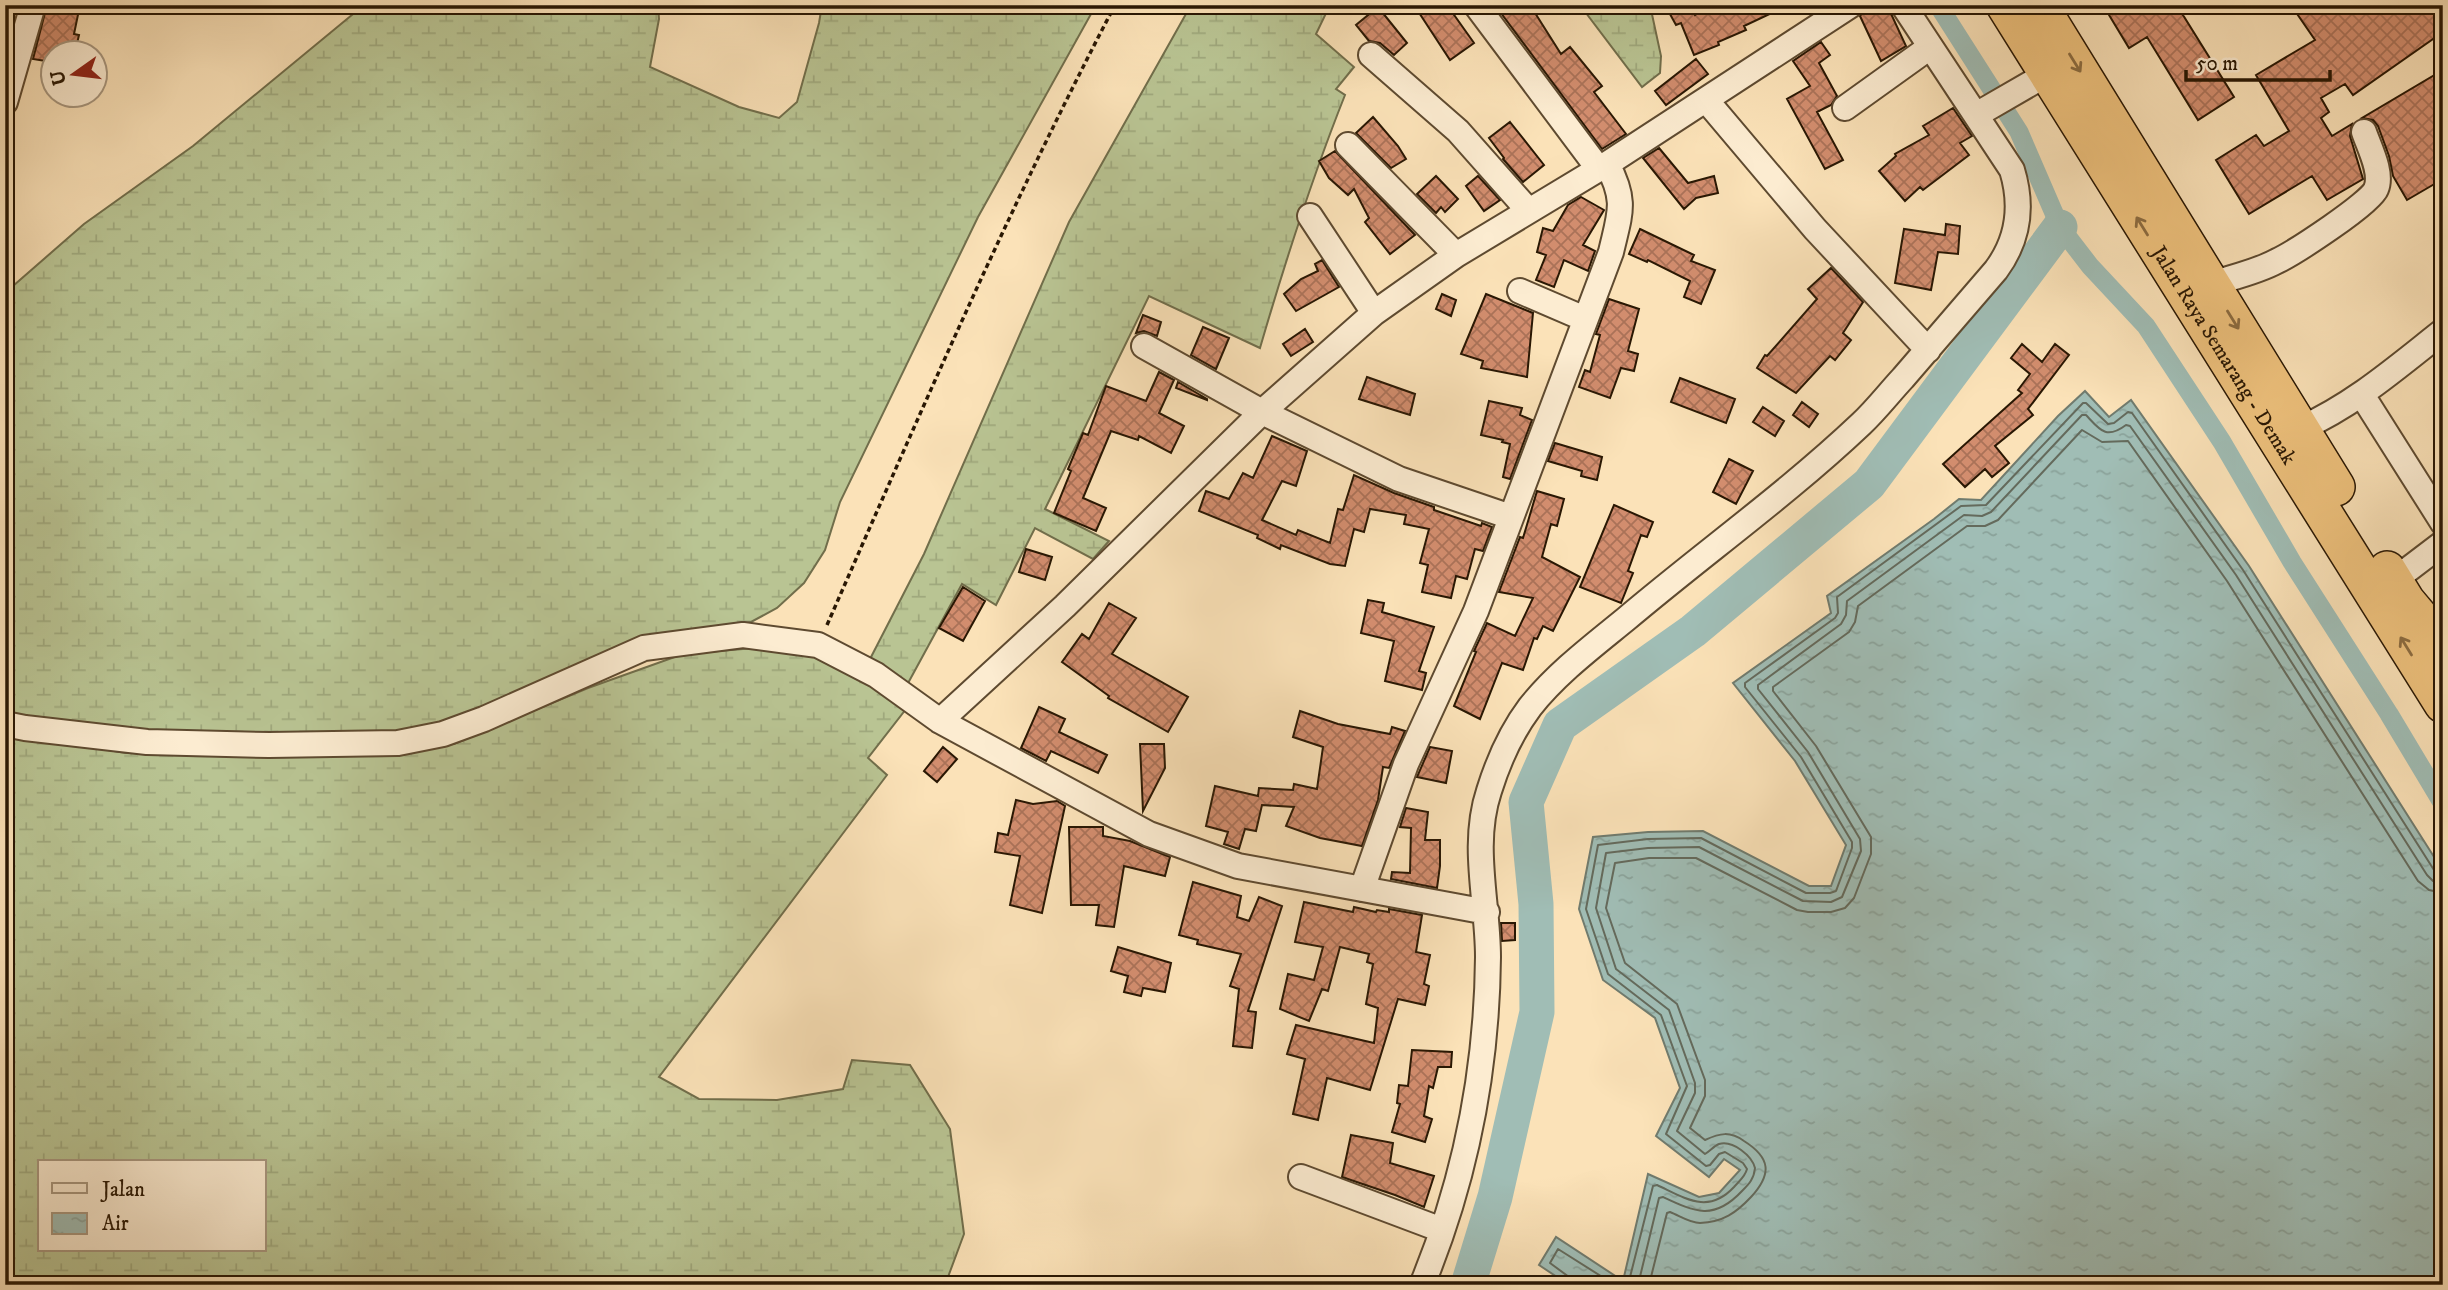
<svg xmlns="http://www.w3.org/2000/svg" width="2448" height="1290" font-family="'IM FELL DW Pica',serif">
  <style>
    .wetland { fill: url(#wetland-marsh); stroke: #716e4b; stroke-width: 2; fill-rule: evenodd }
    .water { fill: url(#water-ripples); stroke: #707b6e; stroke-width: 2 }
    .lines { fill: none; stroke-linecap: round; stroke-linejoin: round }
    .shore { stroke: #646a5c; stroke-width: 2 }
    .canal { stroke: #a0bdb5; stroke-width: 19 }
    .river { stroke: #a0bdb5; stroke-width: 35 }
    .building { fill: url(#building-cross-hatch); stroke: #291703; stroke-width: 2 }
    .minor-casing { stroke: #5e4a30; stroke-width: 28 }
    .highway-casing { stroke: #291703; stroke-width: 40 }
    .path { stroke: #291703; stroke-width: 3.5; stroke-dasharray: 5 3.5; stroke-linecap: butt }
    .minor { stroke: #fcecd1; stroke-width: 24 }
    .highway { stroke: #eec17c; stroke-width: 37 }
    .oneway { stroke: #8c6c40 }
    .labels { text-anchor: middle; stroke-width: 6; stroke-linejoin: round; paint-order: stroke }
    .street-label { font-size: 21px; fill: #291703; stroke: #fcecd1 }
  </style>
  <defs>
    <pattern id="wetland-marsh" width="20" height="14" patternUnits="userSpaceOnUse" patternTransform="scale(1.75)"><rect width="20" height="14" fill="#b9c493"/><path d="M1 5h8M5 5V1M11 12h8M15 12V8" fill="none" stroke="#9fa87d"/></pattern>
    <pattern id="water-ripples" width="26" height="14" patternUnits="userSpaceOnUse" patternTransform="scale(1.75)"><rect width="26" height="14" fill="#a0bdb5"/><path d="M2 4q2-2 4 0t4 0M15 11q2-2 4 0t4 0" fill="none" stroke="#8aa29a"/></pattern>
    <pattern id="building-cross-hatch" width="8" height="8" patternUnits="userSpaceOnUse" patternTransform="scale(1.75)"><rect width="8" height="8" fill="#d28d6e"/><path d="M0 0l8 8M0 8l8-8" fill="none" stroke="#aa7258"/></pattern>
  </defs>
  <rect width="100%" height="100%" fill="#fbe2b8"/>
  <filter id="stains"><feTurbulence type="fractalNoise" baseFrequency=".00286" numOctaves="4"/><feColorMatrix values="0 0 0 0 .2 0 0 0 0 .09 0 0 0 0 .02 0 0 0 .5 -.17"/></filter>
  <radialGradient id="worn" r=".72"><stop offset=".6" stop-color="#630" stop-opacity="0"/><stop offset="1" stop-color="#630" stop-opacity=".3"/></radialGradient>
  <path class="wetland" d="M364 5H658L659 19 650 67 739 107 779 118 797 102 819 23 822 5H1096L978 217 840 502 825 550 804 583 777 608 751 622 626 647 561 678 437 725 360 737 181 736 5 714V293L84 224 193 146Z
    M1191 5H1330L1316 34 1354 67 1336 89 1345 95C1312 178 1285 262 1260 348L1149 296 1045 509 1109 541 1093 559 1035 528 996 605 962 584 907 685 869 661 924 554 1069 222Z
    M1580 5H1650L1661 56 1660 73 1642 87Z
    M767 647 808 652 857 676 906 709 868 758 887 775 659 1077 699 1099 777 1100 843 1089 852 1060 910 1065 950 1129 964 1234 945 1285H5V733L126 753 304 756 454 744 588 688 683 654ZM40 1162H264V1250H40Z"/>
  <path class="water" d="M2085 391 2109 417 2131 400 2249 566 2443 871V1285H1569L1539 1265 1556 1237 1623 1281 1648 1174 1699 1197 1719 1193 1740 1170 1724 1159 1709 1177 1656 1136 1680 1088 1655 1018 1603 980 1579 909 1593 837 1648 832 1703 831 1809 886H1831L1846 845 1795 761 1733 683 1831 613 1827 596 1934 519 1959 499 1981 500 2058 416Z"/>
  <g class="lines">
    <path class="shore" d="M1572 1285 1569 1277 1550 1263 1558 1249 1615 1285
      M1628 1285 1653 1186 1657 1185C1685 1198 1708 1215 1734 1187 1739 1181 1745 1177 1747 1169L1743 1163 1725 1152 1719 1154 1710 1165 1706 1166 1666 1134 1687 1086 1661 1015 1608 974 1586 909 1598 845 1648 839 1701 838 1806 893H1830L1836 891 1852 848V842L1801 757 1745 687V683L1835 618 1838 613 1837 597 1961 506 1986 505 2083 403H2086L2108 424 2114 423 2128 412 2132 413 2243 570 2434 870 2443 874
      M1638 1285 1659 1198 1663 1197C1695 1212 1714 1221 1742 1191 1749 1184 1754 1179 1755 1168 1752 1156 1733 1140 1719 1144 1714 1146 1710 1151 1705 1154L1677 1131 1695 1093V1083L1669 1010 1616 969 1596 908 1606 853 1648 848 1699 847 1803 901 1831 902 1842 897 1861 851 1860 839 1808 752 1758 689V685L1841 624 1846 615 1847 601 1964 515 1982 516 1991 512 2082 415H2086C2100 430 2106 440 2126 425L2130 426 2236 575 2427 875 2433 881 2443 882
      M1649 1285 1667 1213 1670 1212C1680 1216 1690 1223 1700 1223 1723 1222 1736 1213 1751 1197 1772 1174 1771 1158 1744 1141 1730 1131 1720 1133 1705 1140L1690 1128 1705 1096V1080L1677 1004 1625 963 1606 908 1615 863 1649 858H1696L1797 910 1808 912H1831L1845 908 1854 898 1871 854V837L1816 746 1773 691V687L1849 632 1855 622 1858 606 1967 526H1985L1998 520 2082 430 2102 442 2128 441 2227 581 2418 881 2429 890 2443 893"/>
    <path class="canal" d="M1938 5 2019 132 2060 227 2090 266 2146 326 2222 442 2292 562 2389 714 2443 804"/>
    <path class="river" d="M1468 1285 1495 1197 1537 1012 1536 904 1526 802 1560 725 1693 631 1869 484 2060 227"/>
  </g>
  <path class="building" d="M5 5H17L5 47Z
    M47 5H80L74 34 79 35 75 52H52V62L33 59Z
    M1414 5H1447L1474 43 1450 60Z
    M1495 5H1530L1561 54 1570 47 1602 86 1594 92 1626 134 1602 149Z
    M1665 5H1690L1695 15 1710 5H1789L1744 26 1746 30 1718 42 1719 45 1694 55 1681 23 1676 25Z
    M1874 5H1887L1906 46 1881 61 1860 16 1865 9Z
    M2103 5H2199L2183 15 2234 97 2198 120 2147 37 2129 48Z
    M2291 5H2443V32L2353 95 2345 84 2321 98 2329 112 2321 118 2332 136 2352 124 2350 136 2363 179 2327 200 2312 176 2249 214 2216 160 2256 135 2264 146 2289 131 2256 75 2315 40Z
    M1378 7 1407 43 1394 55 1380 43 1369 41 1356 25Z
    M1821 42 1830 55 1819 63 1837 96 1831 105 1817 112 1843 160 1825 169 1787 99 1810 86 1793 61Z
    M1696 59 1708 74 1666 105 1655 91Z
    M2443 70V179L2407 200 2393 176 2389 156 2378 126 2373 120 2362 118Z
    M1953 108 1972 136 1960 143 1969 155 1923 190 1920 187 1905 201 1879 171 1896 156 1895 154 1929 135 1923 126Z
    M1373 117 1398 146 1406 159 1391 168 1356 133Z
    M1510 122 1544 165 1523 182 1503 159 1504 158 1489 138Z
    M1659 148 1688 183 1714 176 1718 193 1696 198 1684 209 1643 158Z
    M1335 151 1415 235 1390 254 1365 222 1369 218 1354 189 1348 195 1329 178 1319 161Z
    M1436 176 1458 199 1445 212 1441 207 1436 213 1417 194Z
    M1478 176 1500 200 1484 211 1466 186Z
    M1581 197 1604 210 1583 245 1595 251 1588 271 1564 260 1554 287 1536 280 1546 255 1537 252 1543 228 1553 231 1568 205Z
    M1946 224 1960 226 1958 254 1938 252 1931 290 1895 283 1904 229 1945 235Z
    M1640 229 1694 255 1691 261 1715 270 1701 304 1684 297 1690 281 1648 260 1647 262 1629 254Z
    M1322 260 1339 287 1296 311 1284 294 1301 279 1318 271 1315 264Z
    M1831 268 1863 302 1843 333 1851 340 1835 360 1830 356 1796 393 1757 368 1765 355 1767 356 1817 299 1808 289Z
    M1442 294 1456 300 1451 316 1436 309Z
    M1486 294 1533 313 1527 377 1481 368 1483 361 1461 354Z
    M1609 299 1639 309 1628 351 1638 354 1634 371 1621 368 1610 398 1579 387 1585 370 1590 372 1600 335 1596 334Z
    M1143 315 1161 322 1157 336 1144 331 1136 333Z
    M1203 327 1229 338 1216 369 1191 355Z
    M1305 329 1313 342 1291 356 1283 344Z
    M2022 344 2042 362 2055 344 2069 355 2028 409 2033 415 1995 446 2009 463 1992 477 1985 469 1965 487 1943 464 2022 393 2018 390 2030 374 2011 358Z
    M1159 372 1174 380 1159 413 1184 426 1171 453 1139 436 1138 440 1111 431 1083 498 1106 508 1096 531 1054 513 1071 471 1068 469 1083 433 1088 435 1106 386 1146 401Z
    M1367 377 1415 394 1410 415 1359 399Z
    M1680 378 1735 399 1726 423 1671 402Z
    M1178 382 1207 399V400L1176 388Z
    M1489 401 1522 408 1520 415 1532 420 1510 479 1503 477 1510 444 1502 442 1503 440 1481 435Z
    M1802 402 1818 414 1809 427 1793 415Z
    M1763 407 1784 421 1775 436 1753 422Z
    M1272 436 1307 451 1296 486 1282 481 1262 520 1296 535 1298 530 1330 543 1338 509 1343 510 1354 475 1394 493 1434 507V510L1481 526 1482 523 1492 527 1483 551 1475 549 1467 579 1456 576 1451 598 1422 592 1428 565 1420 563 1429 529 1404 524 1406 515 1370 509 1364 532 1354 529 1345 566 1330 564 1281 545 1280 549 1257 538 1258 535 1199 511 1206 491 1229 499 1243 473 1253 478Z
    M1555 443 1602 457 1597 480 1581 476 1582 471 1548 461Z
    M1729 459 1753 471 1736 504 1713 492Z
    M1537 491 1564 499 1557 526 1551 524 1542 557 1580 577 1553 631 1543 626 1537 639 1534 638 1523 670 1502 663 1480 719 1454 706 1476 652 1474 651 1487 623 1515 636 1533 598 1499 592 1520 537 1523 538Z
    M1614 505 1653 522 1647 537 1641 535 1628 571 1633 573 1621 603 1580 587Z
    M1026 549 1052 557 1045 580 1019 572Z
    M963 587 985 601 963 641 939 628Z
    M1368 600 1384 603 1382 612 1434 627 1419 671 1426 673 1422 690 1385 681 1394 641 1361 633Z
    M1109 603 1136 618 1112 654 1188 697 1168 732 1108 698 1109 696 1062 662 1082 634 1089 639Z
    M1039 707 1065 719 1059 732 1107 755 1098 773 1051 751 1046 761 1021 748Z
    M1300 711 1338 724 1390 734 1392 727 1405 731 1389 768 1383 767 1378 800 1362 846 1320 838 1286 826 1294 807 1262 805 1256 831 1245 829 1239 849 1224 844 1228 832 1206 826 1215 786 1258 796 1259 788 1293 790 1294 784 1317 789 1323 747 1293 737Z
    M1140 744H1164L1165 768 1143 811Z
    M943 747 957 759 937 782 924 771Z
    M1430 747 1452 751 1446 783 1417 777Z
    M1016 800 1033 804 1057 801 1065 806 1042 913 1010 905 1020 856 995 852 998 833 1008 835Z
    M1406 808 1428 812 1425 840H1440V866L1437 888 1391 879 1392 872 1410 873 1411 828 1400 827Z
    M1069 827H1103V836L1130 841 1170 857 1165 876 1124 866 1114 927 1096 925 1099 905H1071Z
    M1193 882 1241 896 1237 917 1249 921 1259 897 1282 906 1248 1011 1256 1012 1252 1048 1233 1046 1239 989 1230 986 1241 954 1197 944 1198 940 1179 935Z
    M1304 902 1353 912 1354 907 1376 912 1377 910 1389 912V909L1422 915 1416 952 1430 955 1424 984 1429 986 1425 1005 1398 999 1370 1090 1327 1078 1318 1120 1293 1114 1305 1059 1287 1054 1296 1025 1374 1043 1378 1008 1366 1004 1373 964 1367 962 1369 954 1340 947 1328 991 1322 989 1309 1021 1280 1009 1288 974 1314 980 1323 947 1295 942Z
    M1501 923H1515V940L1502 941Z
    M1118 947 1171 963 1165 992 1143 988 1141 996 1124 992 1128 976 1111 971Z
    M1412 1050 1452 1052 1451 1067H1438L1433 1088 1429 1086 1424 1116 1432 1119 1425 1142 1392 1132 1400 1104 1397 1103 1399 1085 1408 1086Z
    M1351 1135 1393 1143 1390 1163 1434 1176 1424 1207 1395 1195 1342 1177Z"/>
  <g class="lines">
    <g class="minor-casing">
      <path id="minor" d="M1476 5 1598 168
        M1371 55 1458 131 1528 210
        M1706 100 1815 229 1928 350
        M5 102 33 5
        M1845 108 1930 47
        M1976 115 2047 74
        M1348 145 1456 255
        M1310 216 1374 313
        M2211 284C2233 277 2257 272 2277 261 2294 253 2371 203 2376 189 2383 173 2369 147 2364 132
        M1520 291 1585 319
        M1144 346 1262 412 1399 479 1511 517
        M2362 395 2443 523
        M2300 429C2355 404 2396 368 2443 331
        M2393 581 2443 543
        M940 721 1065 606 1262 412 1374 313 1456 255 1607 164 1851 5
        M5 724 25 728 147 742 269 745 398 743 443 734 484 719 644 648 743 635 818 645 876 675 940 721 1149 834 1238 866 1487 912
        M1362 889 1406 764 1476 611 1611 252C1620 213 1627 201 1607 164
        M1301 1177 1442 1230
        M1422 1285C1465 1181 1487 1070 1488 957 1488 902 1471 845 1489 791 1498 762 1512 731 1530 707 1557 673 1593 646 1626 619 1704 553 1787 494 1861 424 1876 410 1889 393 1903 378 1934 342 1965 306 1996 270 2019 239 2023 206 2012 170L1903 5"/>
    </g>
    <g class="highway-casing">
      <g id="highway">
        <path id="s1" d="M2005 5 2443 704"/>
        <path d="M2039 5 2336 487"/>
        <path d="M2387 570 2406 601 2443 645"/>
      </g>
    </g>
    <path class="path" d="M827 625C919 416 1009 207 1115 5"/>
    <use href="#minor" class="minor"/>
    <use href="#highway" class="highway"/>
  </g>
  <defs><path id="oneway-shaft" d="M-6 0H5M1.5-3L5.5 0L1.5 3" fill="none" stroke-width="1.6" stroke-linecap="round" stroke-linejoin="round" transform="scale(1.75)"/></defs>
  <g class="oneway">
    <use href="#oneway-shaft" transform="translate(2075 63) rotate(58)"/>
    <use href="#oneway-shaft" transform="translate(2142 226) rotate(-122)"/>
    <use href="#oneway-shaft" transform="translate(2233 320) rotate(58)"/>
    <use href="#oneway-shaft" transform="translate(2406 646) rotate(-122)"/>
  </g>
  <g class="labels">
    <g class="street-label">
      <text dy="7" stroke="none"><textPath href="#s1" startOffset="413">Jalan Raya Semarang - Demak</textPath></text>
    </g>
  </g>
  <rect width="2448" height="1290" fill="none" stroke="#fbe2b8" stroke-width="28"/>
  <rect x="7" y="7" width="2434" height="1276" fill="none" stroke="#291703" stroke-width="3.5"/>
  <rect x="14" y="14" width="2420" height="1262" fill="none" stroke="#291703" stroke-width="2"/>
  <rect x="38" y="1160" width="228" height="91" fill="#fcecd1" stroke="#a8977f" stroke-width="2"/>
  <rect x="52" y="1183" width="35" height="10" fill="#fcecd1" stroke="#a8977f" stroke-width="2"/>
  <text x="102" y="1196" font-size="21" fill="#291703">Jalan</text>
  <rect x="52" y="1213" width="35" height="21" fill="url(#water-ripples)" stroke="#a8977f" stroke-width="2"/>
  <text x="102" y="1230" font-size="21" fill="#291703">Air</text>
  <g transform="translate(74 74) rotate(256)"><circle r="33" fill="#fcecd1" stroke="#a8977f" stroke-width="2"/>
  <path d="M0-5L12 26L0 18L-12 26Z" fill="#8f2418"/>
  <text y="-10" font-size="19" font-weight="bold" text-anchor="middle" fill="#291703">U</text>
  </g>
  <path d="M2186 70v10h144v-10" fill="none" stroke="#291703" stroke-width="3.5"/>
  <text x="2196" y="70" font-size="21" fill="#291703" stroke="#fcecd1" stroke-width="5" paint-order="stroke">50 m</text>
  <rect width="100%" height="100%" filter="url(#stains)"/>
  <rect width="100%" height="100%" fill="url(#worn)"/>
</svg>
